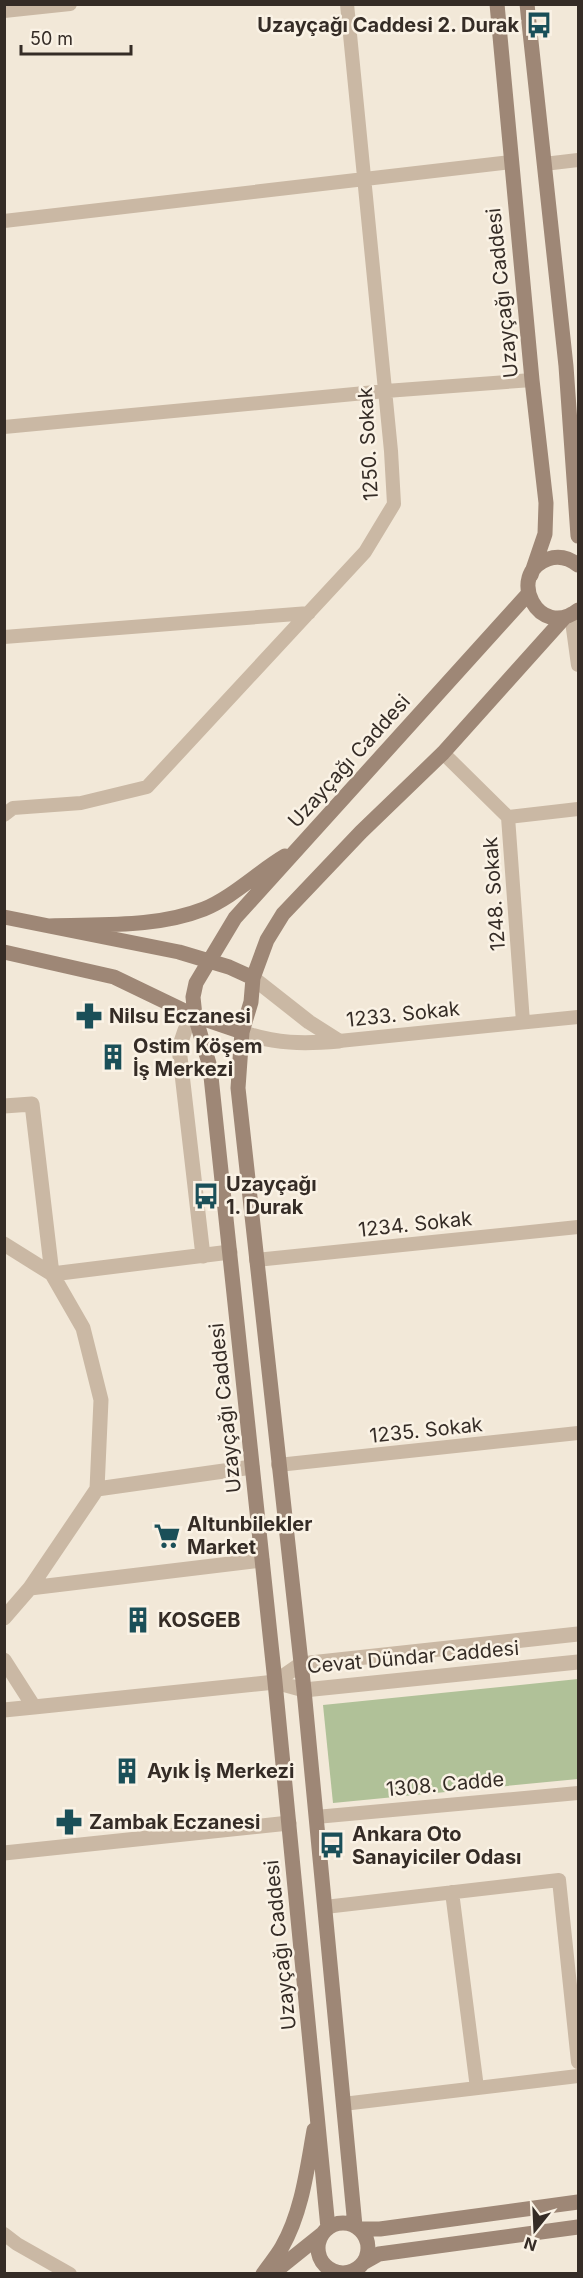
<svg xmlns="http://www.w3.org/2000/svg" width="583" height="2278" font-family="Inter,sans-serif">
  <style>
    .park { fill: #b0c198 }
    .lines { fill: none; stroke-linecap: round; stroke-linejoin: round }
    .minor { stroke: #cab8a4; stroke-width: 14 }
    .tertiary { stroke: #cab8a4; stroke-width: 15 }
    .secondary { stroke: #9e8776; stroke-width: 15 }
    .labels { text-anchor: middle; stroke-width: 5; stroke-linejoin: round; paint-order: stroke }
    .poi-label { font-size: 20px; font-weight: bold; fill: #352c26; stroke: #faf2e5; text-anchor: start }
    .street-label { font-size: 20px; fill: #352c26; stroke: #faf2e5 }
  </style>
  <rect width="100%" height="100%" fill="#f2e8d8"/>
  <path class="park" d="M578 1679V1779L333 1803 323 1705Z"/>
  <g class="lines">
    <path class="minor" d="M4 11 70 4
      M544 164 578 160
      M4 221 511 162
      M4 427 386 391 532 380
      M571 614 578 665
      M4 637 309 613
      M443 753 508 817 523 1022
      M4 815 13 808 81 803 147 787 365 552 394 504 391 451 347 4
      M508 817 578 809
      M339 1041 578 1017
      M256 1260 578 1227
      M278 1465 578 1433
      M316 1817 578 1793
      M452 1892 477 2088
      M325 1907 559 1880 578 2062
      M343 2104 578 2076
      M4 2234 17 2244 70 2274"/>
    <path class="tertiary" d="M253 978 309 1022 339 1041
      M195 1016 185 1030 179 1048 203 1256
      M242 1032C275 1044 304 1044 339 1041
      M4 1106 32 1104 52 1274 230 1252
      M4 1244 52 1274 83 1328 101 1400 97 1489
      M30 1588 262 1560
      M4 1618 30 1588 97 1489 252 1467
      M4 1660 34 1707 4 1710
      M275 1682 301 1664 578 1634
      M34 1707 275 1682 304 1690 578 1662
      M4 1853 289 1823"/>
    <path class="secondary" d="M497 4 532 380 546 503 545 534 531 575
      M527 4 566 366 578 536
      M578 565C569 558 559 555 548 559 505 574 539 641 578 610
      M4 917 179 952 229 967 253 978
      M49 926C100 924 156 928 204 909 233 897 258 872 285 856
      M4 952 114 977 195 1016 242 1032
      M318 2248a25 25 0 1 1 50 0a25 25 0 1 1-50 0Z
      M355 2226 304 1690 238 1088 242 1032 251 1002 253 978 267 940 283 914 361 832 443 753 565 617
      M328 2228 275 1682 210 1067 195 1016 193 997 196 983 235 918 528 594
      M359 2229H380L578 2202
      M363 2263 379 2254 578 2227
      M263 2274C269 2265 277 2256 282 2247 302 2212 307 2169 314 2130
      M272 2274 322 2234"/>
  </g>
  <defs>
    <g id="bus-bare" transform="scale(2.07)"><path d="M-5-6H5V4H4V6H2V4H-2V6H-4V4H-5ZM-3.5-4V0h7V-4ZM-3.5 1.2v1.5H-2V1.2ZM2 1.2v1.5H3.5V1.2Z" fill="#1a4f58" stroke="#faf2e5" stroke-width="2.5" paint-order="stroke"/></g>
    <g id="pharmacy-bare" transform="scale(2.07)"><path d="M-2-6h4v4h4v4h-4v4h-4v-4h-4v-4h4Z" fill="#1a4f58" stroke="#faf2e5" stroke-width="2.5" paint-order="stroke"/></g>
    <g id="building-bare" transform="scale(2.07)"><path d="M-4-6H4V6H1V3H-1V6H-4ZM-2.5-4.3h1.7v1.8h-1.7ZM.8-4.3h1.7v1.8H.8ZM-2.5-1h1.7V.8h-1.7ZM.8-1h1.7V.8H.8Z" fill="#1a4f58" stroke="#faf2e5" stroke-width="2.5" paint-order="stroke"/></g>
    <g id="supermarket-bare" transform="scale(2.07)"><path d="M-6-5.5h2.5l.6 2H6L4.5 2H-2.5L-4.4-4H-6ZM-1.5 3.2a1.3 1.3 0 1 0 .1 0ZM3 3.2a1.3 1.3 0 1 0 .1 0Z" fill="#1a4f58" stroke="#faf2e5" stroke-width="2.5" paint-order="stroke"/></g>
  </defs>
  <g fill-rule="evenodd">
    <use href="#bus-bare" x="539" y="25"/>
    <use href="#pharmacy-bare" x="89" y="1016"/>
    <use href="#building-bare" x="113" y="1057"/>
    <use href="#bus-bare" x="206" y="1196"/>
    <use href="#supermarket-bare" x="167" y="1536"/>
    <use href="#building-bare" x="138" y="1620"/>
    <use href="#building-bare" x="127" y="1771"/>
    <use href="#pharmacy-bare" x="69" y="1822"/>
    <use href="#bus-bare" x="332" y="1845"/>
  </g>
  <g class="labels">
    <g class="poi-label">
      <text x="519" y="32" text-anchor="end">Uzayçağı Caddesi 2. Durak</text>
      <text x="109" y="1023">Nilsu Eczanesi</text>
      <text x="133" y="1053">Ostim Köşem<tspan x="133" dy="23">İş Merkezi</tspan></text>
      <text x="226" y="1191">Uzayçağı<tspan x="226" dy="23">1. Durak</tspan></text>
      <text x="187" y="1531">Altunbilekler<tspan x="187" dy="23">Market</tspan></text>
      <text x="158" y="1627">KOSGEB</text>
      <text x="147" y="1778">Ayık İş Merkezi</text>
      <text x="89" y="1829">Zambak Eczanesi</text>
      <text x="352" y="1841">Ankara Oto<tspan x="352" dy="23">Sanayiciler Odası</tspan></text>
    </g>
    <g class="street-label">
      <text transform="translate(502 293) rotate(-96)" y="7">Uzayçağı Caddesi</text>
      <text transform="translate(368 444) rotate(-93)" y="7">1250. Sokak</text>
      <text transform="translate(349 761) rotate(-48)" y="7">Uzayçağı Caddesi</text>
      <text transform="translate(494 894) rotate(-94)" y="7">1248. Sokak</text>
      <text transform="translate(403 1014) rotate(-6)" y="7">1233. Sokak</text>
      <text transform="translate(415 1224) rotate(-6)" y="7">1234. Sokak</text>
      <text transform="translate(225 1408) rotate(-96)" y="7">Uzayçağı Caddesi</text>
      <text transform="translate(426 1430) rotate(-6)" y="7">1235. Sokak</text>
      <text transform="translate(413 1657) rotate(-5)" y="7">Cevat Dündar Caddesi</text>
      <text transform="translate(445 1784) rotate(-5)" y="7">1308. Cadde</text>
      <text transform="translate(280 1945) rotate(-96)" y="7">Uzayçağı Caddesi</text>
    </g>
  </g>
  <rect width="583" height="2278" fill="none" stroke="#352c26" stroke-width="12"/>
  <g transform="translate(535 2230) rotate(198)" stroke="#faf2e5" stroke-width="4.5" paint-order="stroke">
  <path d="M0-4.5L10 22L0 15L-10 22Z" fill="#352c26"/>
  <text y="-9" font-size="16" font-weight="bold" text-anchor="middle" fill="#352c26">N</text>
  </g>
  <path d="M21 45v9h110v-9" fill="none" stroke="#352c26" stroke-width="3"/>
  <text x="30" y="45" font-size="18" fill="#352c26" stroke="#faf2e5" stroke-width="4.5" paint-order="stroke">50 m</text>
</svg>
